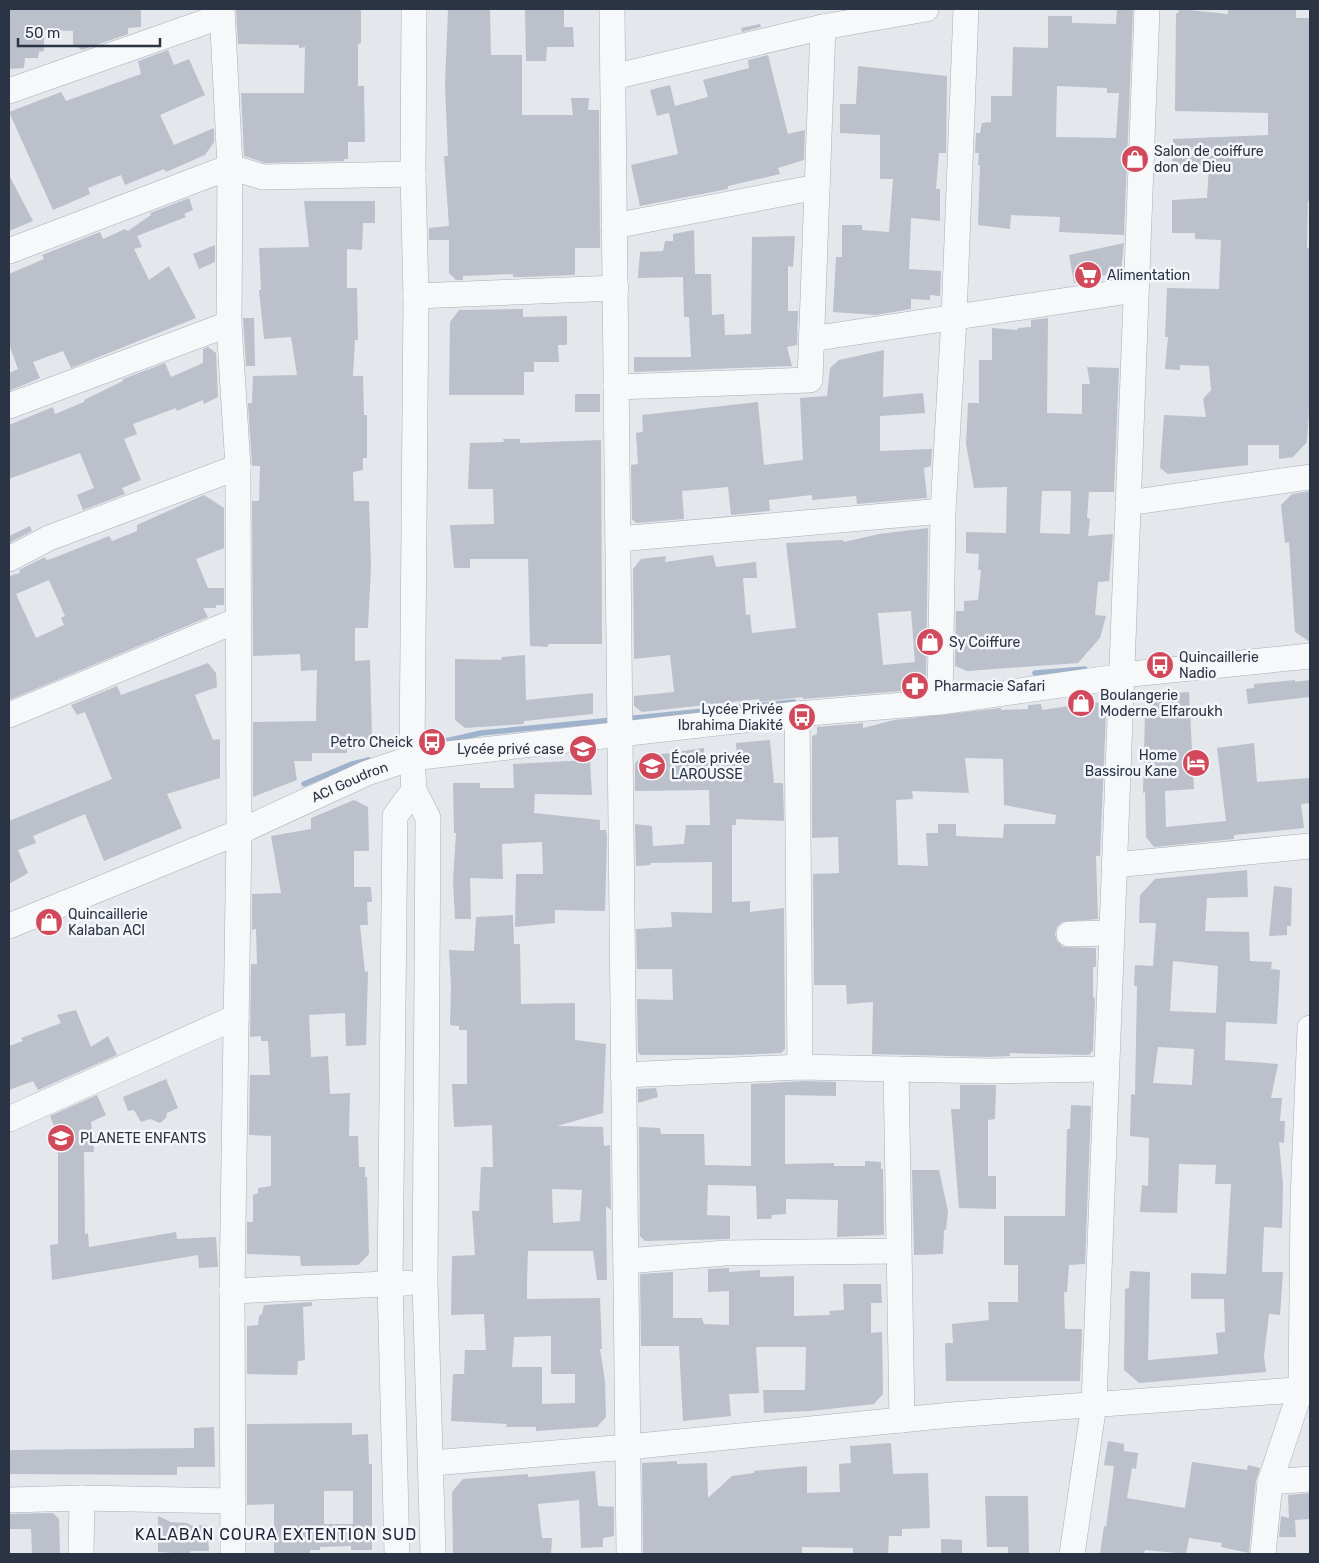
<svg xmlns="http://www.w3.org/2000/svg" width="1319" height="1563" font-family="Rubik,sans-serif">
  <style>
    .lines { fill: none; stroke-linecap: round; stroke-linejoin: round }
    .stream { stroke: #9fb4cc; stroke-width: 5.5 }
    .building { fill: #bbc0ca; fill-rule: evenodd }
    .minor-casing { stroke: #a9aeb7; stroke-width: 26 }
    .minor { stroke: #f7f8fa; stroke-width: 25 }
    .labels { text-anchor: middle; stroke-width: 5; stroke-linejoin: round; paint-order: stroke }
    .poi-label { font-size: 14px; fill: #2b3445; stroke: #f4f6f9; text-anchor: start }
    .street-label { font-size: 14px; fill: #2b3445; stroke: #f4f6f9 }
    .quarter-label { font-size: 16px; letter-spacing: 1px; fill: #1d2536; stroke: #f4f6f9 }
  </style>
  <rect width="100%" height="100%" fill="#e4e7ec"/>
  <g class="lines">
    <path class="stream" d="M1035 673 1085 669
      M625 719 794 702
      M437 743 481 733 613 720
      M304 784 352 764 369 760"/>
  </g>
  <path class="building" d="M9 9H141V27L128 28V34L82 50 73 44V31L44 30V51L39 52 38 58H25L24 68 9 69Z
    M236 9H361V43L358 44V86H364L365 142H348V159H344V161L265 163 244 156 241 93H304L305 47 299 48V45L238 44Z
    M448 9H490L491 55H522V115H573L571 98H589L588 110H599L600 248H575V275L523 277H513V274L463 276V280H456L449 273V240H429V228L449 226 444 156H448L445 85Z
    M525 9H564V27H573L574 47H547L546 61H526Z
    M1117 9H1133L1124 235 1059 232 1060 217 1011 215 1010 229 978 225 980 165H978L979 153H975L976 133H980L982 123 991 122V96H1012L1013 47 1048 48V16H1072V23L1116 24ZM1057 86 1107 88V93H1119L1116 138 1056 137Z
    M1179 9 1228 14V9H1296V18H1310V202L1308 201 1307 248 1310 247V395L1307 442 1293 457 1279 459V445H1248V465L1168 474 1160 468 1164 415 1206 417 1203 399 1211 390 1209 366 1180 365V370L1165 369 1168 337H1165L1167 288 1219 289 1221 240 1195 239V233H1172V200L1207 198 1209 166 1172 165 1173 139 1268 135V113L1175 111 1176 13H1178Z
    M760 24 761 27 742 32 741 28Z
    M168 50 174 65 189 59 205 95 160 115 174 145 214 128V142L205 155 166 172 164 169 125 185 121 175 88 188 90 194 53 210 9 112 61 92 66 101 141 74 138 61Z
    M768 55 788 134 805 130 804 160 778 168 780 174 728 186V189L640 206 631 165 678 154 669 113 657 116 650 90 670 85 675 106 708 97 703 80 749 68 748 60Z
    M858 66 947 76 946 153H939L936 189H940V221L911 218 909 269 941 271 940 296 930 295V300L911 299V309L876 315 833 312 836 257H842V225H862V230L889 232 893 179H880V135L840 133V104H856Z
    M9 175 33 221 9 231Z
    M189 198 193 210 184 214 186 217 137 236 142 247 134 249 149 280 169 266 196 318 71 368 63 351 33 362 40 378 9 391V373L18 369 9 344V274L44 259 42 255 100 232 103 239 125 229 128 231 151 215 150 213Z
    M304 201H375V223H363L362 250 347 249V288H357L358 340H355L353 376H363L364 415H367V458H363V470L353 472 354 501H369L371 566 368 628H355V661L370 660 372 740H356L354 750 347 749V753H312V761H294L297 780 253 797V722L316 721 317 670 301 671 300 654 253 656 252 501H259L260 466H252L248 403H252L253 376 297 375 291 337 264 339 259 290H261L259 248 309 247Z
    M694 230 695 274H711L712 315 724 314 725 335 751 334 752 237 795 236 793 267 788 266V311H798L797 345 787 347 792 366 634 372V357H691L689 317H684L683 277 638 278 640 252 663 251 665 241H673V234Z
    M1124 243 1121 271 1074 283 1069 255Z
    M215 245V262L199 269 193 254Z
    M523 309V317L567 316V345H558L559 362H534V372H524V395H449L450 322 459 310Z
    M243 318H254L255 366H246Z
    M1048 318 1047 413 1082 414V384H1090L1087 367 1119 368 1114 492H1089L1087 518 1090 519 1088 536 1113 534 1109 581 1098 582 1095 615 1106 616 1100 638 1078 663 967 671 955 666 956 611H964V601L978 600 981 570H978L979 554 966 553V532L1006 533 1007 487 974 488 966 444 968 403H979V360H992V328L1017 330 1018 328 1031 327V320ZM1042 491H1071L1070 534 1040 533Z
    M208 347 216 353 218 397 204 404 203 400 177 411 176 408 133 424 137 434 124 439 141 480 122 488 125 494 83 510 77 495 94 488 80 453 9 479V425L53 407 55 414 84 402V400L123 381V379L165 363 171 377 203 363V349Z
    M884 350 883 397 923 393 925 413 880 416V451L932 449 931 466 924 468 927 498 857 504 856 496 812 500V495L769 500 770 511 731 515 728 487 682 491 684 519 636 523 632 519 631 465 638 464 636 433 643 432 642 415 758 402 764 465 803 460 800 398 827 396 830 368 839 360Z
    M575 394H600V412H575Z
    M503 439H520V443L601 440 602 644H549L547 647 530 646 528 559H470V568H454L450 525 494 524 493 489H468L470 443 504 442Z
    M1310 491V642L1295 632 1289 542 1285 543 1281 505 1292 494Z
    M204 495 224 508V548L196 559 208 588H224V605H216V608H203L208 617 9 700V576L20 573 19 570 45 557 46 560 51 559 109 536 112 541 137 531V525ZM49 580 65 616 61 618 64 625 36 638 16 594Z
    M30 526 32 531 9 543V536Z
    M928 528 926 689 803 699V697L759 702V699L642 712 634 706V696L674 692 670 655 634 659 633 569 641 559 666 556 665 562 713 555 716 567 756 562 757 578H743L746 615 750 614 752 633 796 628 786 543 843 540 844 542 879 534ZM911 611 915 662 883 665 878 613Z
    M525 655 526 700 593 693V714L524 721V724L465 728 455 720V659L501 660 502 657Z
    M208 663 216 673 217 687 195 695 213 740 220 739V778L167 794 182 828 104 861 85 814 33 836 36 843 18 850 28 873 9 884V821L112 779 85 712 77 715 71 705 117 686 121 695Z
    M1295 680V682L1310 680V697L1248 704 1246 689 1254 688V684Z
    M1189 692 1194 789 1165 791 1166 827 1226 821 1217 748 1254 743 1257 782 1310 778V803L1301 804 1304 828 1234 835V839L1154 847 1146 837 1145 792 1143 793 1145 713 1161 694Z
    M1097 702 1106 713 1100 856H1096L1098 919 1062 922 1057 927 1055 934 1057 941 1063 947 1096 948V967H1093V997L1095 998 1093 1050 1089 1055 1010 1053V1056L990 1057 872 1054 873 1002 847 1004 846 985H814L813 874 839 873 838 837 812 838V736L817 734V727L863 723V728L894 720 1001 708V710L1028 709V705L1041 704 1042 710ZM965 758 1003 759 1004 805 1056 815 1055 824H1004L1003 838 956 836V824H938V833H926L928 866 898 865 896 800 913 799 912 791 969 793Z
    M770 740 774 783H783L784 821 736 819V825H732V902L750 901V912L784 908 785 1049 781 1053 740 1055H640L638 1052 637 999 673 1000 672 969H637L636 929 672 927 671 912 712 913V862L651 863 650 865 636 866 635 824 652 826 653 846 684 844 686 825H710L709 790 635 791V763L641 757 704 748V760L737 757 736 743Z
    M590 760 592 795 535 794 534 813 600 820V830H606L607 837 605 911 555 910V923L515 927 516 874H543L542 842 502 844 503 879 470 878 471 919H455L453 880 456 833H454L453 783H480V788H514L513 764Z
    M354 800 368 807 369 851H354V887H371L372 902H367L368 925H360L365 972 368 971 366 1045 346 1046 345 1013 309 1015 311 1057 328 1056 330 1094 350 1093 349 1136H358L359 1167H365V1177H367L369 1254 358 1265 301 1266 300 1256 247 1254V1222H253V1195L258 1193V1188L271 1186V1136L249 1135 250 1075H270L268 1041H261V1036L250 1037 251 964H257L256 929 252 930V894L281 893 271 836 311 829V818Z
    M1247 870 1248 897 1207 898 1205 931 1249 932 1250 961 1272 962 1271 969 1280 970 1277 1024 1226 1022 1225 1059V1060L1278 1064 1271 1098H1282L1280 1121H1285L1284 1143 1279 1142 1283 1185 1282 1228 1264 1227 1262 1272H1283L1280 1315 1269 1314 1264 1356 1266 1372 1139 1383 1124 1370 1125 1289 1129 1288 1130 1271 1150 1272 1148 1360 1218 1354 1216 1333 1225 1332 1224 1299H1191V1273L1226 1274 1231 1184H1215L1216 1165 1179 1164 1177 1213 1140 1212 1142 1185 1148 1186 1149 1138 1130 1136 1131 1094 1135 1095 1137 986H1134L1135 965 1153 966 1156 923H1139L1140 895 1155 879ZM1173 961 1218 966 1216 1013 1170 1011ZM1158 1047 1194 1049 1192 1085 1153 1083Z
    M1274 886 1292 888 1291 926H1287V935L1269 936Z
    M513 915 514 944H520L521 1004 575 1003V1040L606 1044 603 1113 557 1126 603 1127 604 1146 610 1145 611 1210 606 1206 607 1280H597L593 1251H528L527 1281V1299L600 1298 602 1349H600L605 1381 606 1417 597 1427 536 1431V1427H506L507 1424 451 1421 453 1374H464L465 1350H486L484 1314 451 1315 452 1256 475 1255 472 1211H479L481 1167H493L492 1125 454 1127 452 1084H467V1030H459V1026L450 1025 451 986 449 950 474 951 476 917ZM552 1189 582 1190 580 1221 553 1223ZM551 1336V1374H575V1403L542 1404V1367H512L514 1337Z
    M76 1010 91 1047 108 1036 117 1055 38 1090 33 1081 9 1090V1046L23 1041 21 1038 61 1023 57 1015Z
    M166 1079 178 1108 167 1113 166 1118 160 1123 150 1119 141 1122 134 1110 128 1111 123 1097Z
    M804 1081 836 1082V1096L785 1095V1164L834 1163V1166H865V1161L881 1162V1169H883L884 1235 837 1237 838 1200 786 1199V1214L772 1215 771 1219H757L756 1186 708 1185 707 1215 730 1216V1239L645 1241 640 1236 639 1127 660 1128 661 1134H704L705 1165 751 1166V1084Z
    M960 1085H996L995 1119 988 1120V1176H996V1209L959 1208 951 1109H960Z
    M656 1088 658 1097 638 1103V1089Z
    M97 1095 106 1115 91 1122 94 1152H84L85 1234 88 1233 89 1247 176 1232 177 1239 216 1237 218 1267 199 1268 198 1255 52 1280 50 1245 58 1244V1136L50 1116Z
    M1071 1105 1091 1106 1085 1264 1069 1265 1067 1292H1064L1065 1329H1082L1080 1381H946L945 1343H953L952 1324 989 1320 988 1302H1018V1265H1004V1216H1065L1067 1129H1070Z
    M912 1170H939L948 1211 946 1230H944L943 1254 914 1255Z
    M729 1268V1272L760 1270V1277L794 1276V1316L830 1315 829 1311 844 1310 843 1284H881L882 1303H871V1333L882 1332 883 1394 874 1404 810 1411 764 1413 763 1390H805L806 1347H756L759 1393 729 1394 731 1416 683 1421 679 1346H641L640 1274 673 1272V1318H702L704 1324 729 1325V1291L708 1292V1269Z
    M312 1302V1306L303 1307 305 1360 298 1361 297 1375 247 1374V1326L258 1325 259 1316 262 1314 264 1305Z
    M352 1423V1435L368 1434 369 1464H372V1550H351V1546L320 1547V1550H310V1554H274V1504L247 1505V1424ZM324 1491H353V1524H324Z
    M214 1427 215 1467H177V1475L9 1474V1450L194 1448V1428Z
    M1108 1441 1124 1444V1451L1138 1453 1136 1469 1132 1468 1127 1498 1185 1508 1192 1462 1247 1470 1248 1465 1260 1468 1256 1481 1249 1553 1221 1547 1222 1543 1189 1538 1186 1554 1145 1550 1144 1554H1100L1104 1526 1106 1527 1114 1466 1104 1465Z
    M891 1443 893 1474 928 1473 930 1528 902 1529V1536H889L888 1554H853V1548L802 1547V1554H643L642 1463 677 1461V1464L707 1463 708 1498 732 1476 754 1473V1471L807 1466V1493L840 1492 839 1464 851 1463 850 1446Z
    M595 1471 598 1506 614 1507V1536L603 1538V1547L581 1548 579 1500 538 1504 542 1538H552L551 1554H453L452 1492 463 1479 528 1474V1477Z
    M1310 1493V1519L1295 1520 1296 1537H1279L1281 1516 1289 1518 1288 1495Z
    M985 1496H1028L1029 1554H1008V1547H987Z
    M53 1513 59 1519 60 1553H32L31 1529H9V1514Z
    M158 1516 171 1522 187 1523 192 1526 207 1525 209 1551H191L189 1554 158 1552Z
    M941 1539 962 1540V1554H941Z"/>
  <g class="lines">
    <g class="minor-casing">
      <g id="minor">
        <path d="M222 9 230 167 229 324 238 467 239 832 232 1291 233 1554"/>
        <path d="M414 9 413 174 416 296 412 758 414 790 428 818 425 1282 433 1554"/>
        <path d="M612 9 629 1554"/>
        <path d="M613 77 823 27 926 9"/>
        <path d="M9 91 222 16"/>
        <path d="M614 226 817 187"/>
        <path d="M9 251 230 167 263 177 413 174"/>
        <path d="M416 296 616 288"/>
        <path d="M811 339 1135 290"/>
        <path d="M616 387 810 380 823 27"/>
        <path d="M9 406 229 324"/>
        <path d="M1128 503 1310 477"/>
        <path d="M618 539 943 511"/>
        <path d="M9 559 49 538 238 467"/>
        <path d="M940 702 943 511 954 317 966 9"/>
        <path d="M797 714 800 1067"/>
        <path d="M9 715 238 620"/>
        <path d="M1114 865 1310 846"/>
        <path id="s1" d="M9 926 239 832 367 773 412 758 797 714 940 702 1111 678 1121 675 1310 656"/>
        <path d="M1069 934 1111 933"/>
        <path d="M896 1069 902 1420"/>
        <path d="M623 1075 800 1067 990 1071 1106 1069"/>
        <path d="M9 1119 236 1017"/>
        <path d="M626 1261 726 1253 898 1251"/>
        <path d="M232 1291 407 1283"/>
        <path d="M432 1463 628 1447 951 1415 1310 1389"/>
        <path d="M1270 1482 1310 1479"/>
        <path d="M9 1500 82 1498 233 1501"/>
        <path d="M81 1554 82 1498"/>
        <path d="M397 1554 390 1284 395 816 414 790"/>
        <path d="M1072 1554 1094 1404 1147 9"/>
        <path d="M1263 1554 1270 1482 1301 1389 1303 1202 1310 1028"/>
      </g>
    </g>
    <use href="#minor" class="minor"/>
  </g>
  <defs>
    <g id="shop-disc" transform="scale(1.4375)"><circle r="9.5" fill="#d1495b" stroke="#f4f6f9"/><path d="M-5-2.5h2.3a2.7 3.5 0 0 1 5.4 0H5L5.5 6h-11ZM-1.5-2.5h3a1.5 2.3 0 0 0-3 0Z" fill="#fff"/></g>
    <g id="supermarket-disc" transform="scale(1.4375)"><circle r="9.5" fill="#d1495b" stroke="#f4f6f9"/><path d="M-6-5.5h2.5l.6 2H6L4.5 2H-2.5L-4.4-4H-6ZM-1.5 3.2a1.3 1.3 0 1 0 .1 0ZM3 3.2a1.3 1.3 0 1 0 .1 0Z" fill="#fff"/></g>
    <g id="bus-disc" transform="scale(1.4375)"><circle r="9.5" fill="#d1495b" stroke="#f4f6f9"/><path d="M-5-6H5V4H4V6H2V4H-2V6H-4V4H-5ZM-3.5-4V0h7V-4ZM-3.5 1.2v1.5H-2V1.2ZM2 1.2v1.5H3.5V1.2Z" fill="#fff"/></g>
    <g id="pharmacy-disc" transform="scale(1.4375)"><circle r="9.5" fill="#d1495b" stroke="#f4f6f9"/><path d="M-2-6h4v4h4v4h-4v4h-4v-4h-4v-4h4Z" fill="#fff"/></g>
    <g id="school-disc" transform="scale(1.4375)"><circle r="9.5" fill="#d1495b" stroke="#f4f6f9"/><path d="M0-5L7-2L0 1L-7-2ZM-4 1L0 2.5L4 1V4Q0 6-4 4Z" fill="#fff"/></g>
    <g id="hotel-disc" transform="scale(1.4375)"><circle r="9.5" fill="#d1495b" stroke="#f4f6f9"/><path d="M-6-4.5h1.5V1H6V5H4.5V3h-9V5H-6ZM-4 0a1.8 1.8 0 1 1 3.6 0ZM.5 0V-2.5h3Q6-2.5 6 0Z" fill="#fff"/></g>
  </defs>
  <g fill-rule="evenodd">
    <use href="#shop-disc" x="1135" y="159"/>
    <use href="#supermarket-disc" x="1088" y="275"/>
    <use href="#shop-disc" x="930" y="642"/>
    <use href="#bus-disc" x="1160" y="665"/>
    <use href="#pharmacy-disc" x="915" y="686"/>
    <use href="#shop-disc" x="1081" y="703"/>
    <use href="#bus-disc" x="802" y="717"/>
    <use href="#bus-disc" x="432" y="742"/>
    <use href="#school-disc" x="583" y="749"/>
    <use href="#hotel-disc" x="1196" y="763"/>
    <use href="#school-disc" x="652" y="766"/>
    <use href="#shop-disc" x="49" y="922"/>
    <use href="#school-disc" x="61" y="1138"/>
  </g>
  <g class="labels">
    <g class="poi-label">
      <text x="1154" y="156">Salon de coiffure<tspan x="1154" dy="16">don de Dieu</tspan></text>
      <text x="1107" y="280">Alimentation</text>
      <text x="949" y="647">Sy Coiffure</text>
      <text x="1179" y="662">Quincaillerie<tspan x="1179" dy="16">Nadio</tspan></text>
      <text x="934" y="691">Pharmacie Safari</text>
      <text x="1100" y="700">Boulangerie<tspan x="1100" dy="16">Moderne Elfaroukh</tspan></text>
      <text x="783" y="714" text-anchor="end">Lycée Privée<tspan x="783" dy="16">Ibrahima Diakité</tspan></text>
      <text x="413" y="747" text-anchor="end">Petro Cheick</text>
      <text x="564" y="754" text-anchor="end">Lycée privé case</text>
      <text x="1177" y="760" text-anchor="end">Home<tspan x="1177" dy="16">Bassirou Kane</tspan></text>
      <text x="671" y="763">École privée<tspan x="671" dy="16">LAROUSSE</tspan></text>
      <text x="68" y="919">Quincaillerie<tspan x="68" dy="16">Kalaban ACI</tspan></text>
      <text x="80" y="1143">PLANETE ENFANTS</text>
    </g>
    <g class="street-label">
      <text dy="5" stroke="none"><textPath href="#s1" startOffset="370">ACI Goudron</textPath></text>
    </g>
    <g class="quarter-label">
      <text x="276" y="1540">KALABAN COURA EXTENTION SUD</text>
    </g>
  </g>
  <rect width="1319" height="1563" fill="none" stroke="#2b3445" stroke-width="20"/>
  <path d="M18 38v8h142v-8" fill="none" stroke="#2b3445" stroke-width="2.5"/>
  <text x="25" y="38" font-size="15" fill="#2b3445" stroke="#f4f6f9" stroke-width="4" paint-order="stroke">50 m</text>
</svg>
